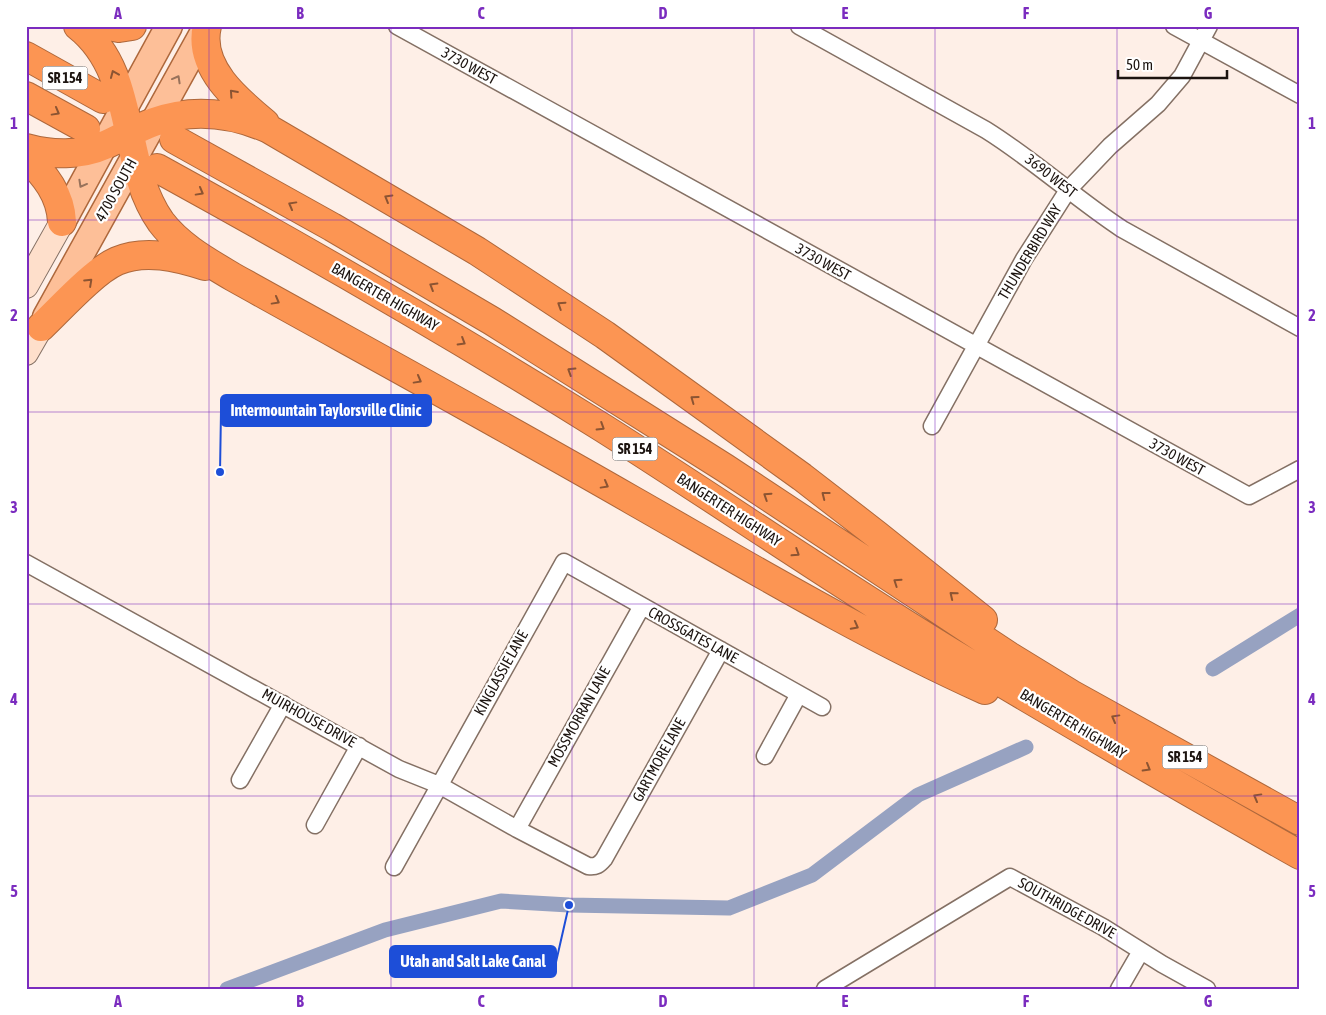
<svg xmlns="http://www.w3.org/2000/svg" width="1326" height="1015" font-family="'Asap Condensed',sans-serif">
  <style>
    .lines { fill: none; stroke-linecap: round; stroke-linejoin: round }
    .canal { stroke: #97a2c1; stroke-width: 15 }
    .street-casing { stroke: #847064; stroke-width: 19 }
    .secondary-casing { stroke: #847064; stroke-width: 26 }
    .primary-casing { stroke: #ae683c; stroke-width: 29 }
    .highway-casing { stroke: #ae683c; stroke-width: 30 }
    .street { stroke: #fff; stroke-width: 16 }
    .secondary { stroke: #fedfcb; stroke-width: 24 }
    .primary { stroke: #fdbf98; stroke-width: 26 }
    .highway { stroke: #fc9553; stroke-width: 28 }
    .oneway { stroke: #8c5432 }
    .oneway2 { stroke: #98725b }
    .grid { fill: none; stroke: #7b2cbf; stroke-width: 1; stroke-opacity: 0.55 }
    .labels { text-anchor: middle; stroke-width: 4.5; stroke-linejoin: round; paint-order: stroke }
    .shield { fill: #fff; stroke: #605a58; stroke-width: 1 }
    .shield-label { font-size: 14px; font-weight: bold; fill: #1c1410 }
    .street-label { font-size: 15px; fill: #1c1410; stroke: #fff }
    .leader { fill: none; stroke: #1d4ed8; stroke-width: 2 }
    .callout-dot { fill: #1d4ed8; stroke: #fff; stroke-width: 2 }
    .callout { fill: #1d4ed8; stroke: #1d4ed8; stroke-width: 2 }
    .callout-label { font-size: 16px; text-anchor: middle; font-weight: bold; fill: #fff }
    .neatline { fill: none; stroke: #7b2cbf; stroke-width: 2 }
    .grid-label { font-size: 16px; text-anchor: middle; font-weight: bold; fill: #7b2cbf }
  </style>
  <rect width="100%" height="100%" fill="#feefe7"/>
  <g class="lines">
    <path class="canal" d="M1213 669 1300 615
      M227 989 385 930 501 901 569 905 729 908 812 875 918 795 1026 747"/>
    <g class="street-casing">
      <path id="street" d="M397 26 1249 496 1300 469
        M799 26 986 130C1034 160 1075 198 1122 229L1300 328
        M1174 26 1300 95
        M932 426 1024 259 1068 190 1110 146 1158 104 1182 76 1209 26
        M26 563 399 769 439 785 517 829 588 866C596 867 599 865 604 859L721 650
        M765 756 799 694
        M240 780 283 704
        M315 825 359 746
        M517 829 642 606
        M394 867 564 562 822 707
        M825 989 1010 877 1103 927 1162 964 1207 989
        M1119 989 1141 951"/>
    </g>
    <g class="secondary-casing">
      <path id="secondary" d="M26 286 62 222
        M26 353 41 327"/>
    </g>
    <g class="primary-casing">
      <path id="primary" d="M62 222 169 26
        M46 317 207 26"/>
    </g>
    <g class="highway-casing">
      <path id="highway" d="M78 26C139 74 119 163 161 222 179 246 208 262 233 277 366 351 500 424 632 500 748 566 863 635 985 690
        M109 26 119 28 132 26
        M207 26C197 67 237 100 265 123
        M26 56 103 99
        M26 96 86 129
        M174 139 332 227 492 321 725 468 1009 656 1071 694 1300 821
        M26 148C51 155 81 156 105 145 121 138 137 128 154 122 193 108 232 113 269 129L477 251 605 335 802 477 877 535 983 620
        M26 157C45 175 61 195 62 222
        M157 168C308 251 457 337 603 428 720 502 834 581 952 653 1067 722 1183 789 1300 855
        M41 327C60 309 94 271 117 261 145 249 177 257 205 266"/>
    </g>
    <use href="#street" class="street"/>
    <use href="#secondary" class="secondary"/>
    <use href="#primary" class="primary"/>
    <use href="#highway" class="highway"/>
  </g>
  <defs><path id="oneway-chevron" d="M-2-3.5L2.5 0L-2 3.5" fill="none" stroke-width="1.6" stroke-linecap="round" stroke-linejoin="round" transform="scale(1.25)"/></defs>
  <g class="oneway">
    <use href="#oneway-chevron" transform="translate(114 74) rotate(-113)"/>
    <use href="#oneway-chevron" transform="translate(233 93) rotate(-132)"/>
    <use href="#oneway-chevron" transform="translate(56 112) rotate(29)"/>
    <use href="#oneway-chevron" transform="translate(200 192) rotate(29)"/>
    <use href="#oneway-chevron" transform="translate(388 198) rotate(-150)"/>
    <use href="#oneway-chevron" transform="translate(292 205) rotate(-151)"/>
    <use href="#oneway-chevron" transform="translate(89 282) rotate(-43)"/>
    <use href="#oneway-chevron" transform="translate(433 286) rotate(-149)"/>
    <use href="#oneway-chevron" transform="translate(276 301) rotate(29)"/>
    <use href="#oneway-chevron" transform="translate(561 305) rotate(-147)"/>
    <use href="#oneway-chevron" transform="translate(462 342) rotate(31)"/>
    <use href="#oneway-chevron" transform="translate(571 371) rotate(-148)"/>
    <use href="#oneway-chevron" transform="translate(418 380) rotate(29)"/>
    <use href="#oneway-chevron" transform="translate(694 399) rotate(-144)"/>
    <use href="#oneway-chevron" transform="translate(601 427) rotate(32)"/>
    <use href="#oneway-chevron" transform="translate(605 485) rotate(29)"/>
    <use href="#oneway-chevron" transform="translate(825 495) rotate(-142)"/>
    <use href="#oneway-chevron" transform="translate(767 496) rotate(-147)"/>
    <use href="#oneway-chevron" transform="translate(796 553) rotate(33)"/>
    <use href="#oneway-chevron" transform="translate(897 582) rotate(-146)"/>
    <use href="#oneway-chevron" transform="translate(953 595) rotate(-141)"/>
    <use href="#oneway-chevron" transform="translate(855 626) rotate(28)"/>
    <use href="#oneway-chevron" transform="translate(1115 718) rotate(-151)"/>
    <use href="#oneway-chevron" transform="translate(1147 768) rotate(30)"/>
    <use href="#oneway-chevron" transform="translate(1257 797) rotate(-151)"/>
  </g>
  <g class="oneway2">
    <use href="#oneway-chevron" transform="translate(177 79) rotate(-61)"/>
    <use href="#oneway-chevron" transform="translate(82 184) rotate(119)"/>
  </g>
  <path class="grid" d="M209 26V989M391 26V989M572 26V989M754 26V989M935 26V989M1117 26V989M26 220H1300M26 412H1300M26 604H1300M26 796H1300"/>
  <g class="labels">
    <g class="shield">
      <rect x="42.5" y="66.5" width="45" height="23" rx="4"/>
      <rect x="612.5" y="437.5" width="45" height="23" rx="4"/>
      <rect x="1162.5" y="745.5" width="45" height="23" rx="4"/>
    </g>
    <g class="shield-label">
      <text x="65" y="83">SR 154</text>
      <text x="635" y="454">SR 154</text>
      <text x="1185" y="762">SR 154</text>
    </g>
    <g class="street-label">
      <text transform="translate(469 66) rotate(29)" y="5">3730 WEST</text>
      <text transform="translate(1051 176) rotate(38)" y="5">3690 WEST</text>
      <text transform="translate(116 190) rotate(-61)" y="5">4700 SOUTH</text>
      <text transform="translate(1030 252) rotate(-59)" y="5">THUNDERBIRD WAY</text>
      <text transform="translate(823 262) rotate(29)" y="5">3730 WEST</text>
      <text transform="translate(385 297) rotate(30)" y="5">BANGERTER HIGHWAY</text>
      <text transform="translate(1177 457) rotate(29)" y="5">3730 WEST</text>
      <text transform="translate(729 510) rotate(33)" y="5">BANGERTER HIGHWAY</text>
      <text transform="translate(693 635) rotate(29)" y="5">CROSSGATES LANE</text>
      <text transform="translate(501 673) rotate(-61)" y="5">KINGLASSIE LANE</text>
      <text transform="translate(579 717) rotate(-61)" y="5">MOSSMORRAN LANE</text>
      <text transform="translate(309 718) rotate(29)" y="5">MUIRHOUSE DRIVE</text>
      <text transform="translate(1073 724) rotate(31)" y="5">BANGERTER HIGHWAY</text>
      <text transform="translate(659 760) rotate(-61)" y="5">GARTMORE LANE</text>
      <text transform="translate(1067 908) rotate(29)" y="5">SOUTHRIDGE DRIVE</text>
    </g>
  </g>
  <path class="leader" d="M220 472L221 411M569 905L556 962"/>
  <g class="callout-dot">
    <circle cx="220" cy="472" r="5"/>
    <circle cx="569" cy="905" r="5"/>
  </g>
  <g class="callout">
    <rect x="221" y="395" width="210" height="31" rx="5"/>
    <rect x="390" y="946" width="166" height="31" rx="5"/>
  </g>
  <g class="callout-label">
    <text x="326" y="416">Intermountain Taylorsville Clinic</text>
    <text x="473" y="967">Utah and Salt Lake Canal</text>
  </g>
  <rect width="1326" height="1015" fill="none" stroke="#ffffff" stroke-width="55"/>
  <path d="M1118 70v8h109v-8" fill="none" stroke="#1c1410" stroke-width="2.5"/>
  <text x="1126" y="70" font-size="15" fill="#1c1410" stroke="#ffffff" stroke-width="4" paint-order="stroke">50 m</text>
  <rect x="28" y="28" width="1270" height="960" class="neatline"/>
  <g class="grid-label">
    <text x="118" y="19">A</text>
    <text x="300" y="19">B</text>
    <text x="481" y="19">C</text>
    <text x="663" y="19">D</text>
    <text x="845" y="19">E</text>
    <text x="1026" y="19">F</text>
    <text x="1208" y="19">G</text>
    <text x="14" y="129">1</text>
    <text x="1312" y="129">1</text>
    <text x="14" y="321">2</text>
    <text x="1312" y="321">2</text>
    <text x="14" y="513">3</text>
    <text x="1312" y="513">3</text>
    <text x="14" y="705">4</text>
    <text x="1312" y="705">4</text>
    <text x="14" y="897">5</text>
    <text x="1312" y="897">5</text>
    <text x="118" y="1007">A</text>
    <text x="300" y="1007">B</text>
    <text x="481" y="1007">C</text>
    <text x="663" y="1007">D</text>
    <text x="845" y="1007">E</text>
    <text x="1026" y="1007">F</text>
    <text x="1208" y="1007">G</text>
  </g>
</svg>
